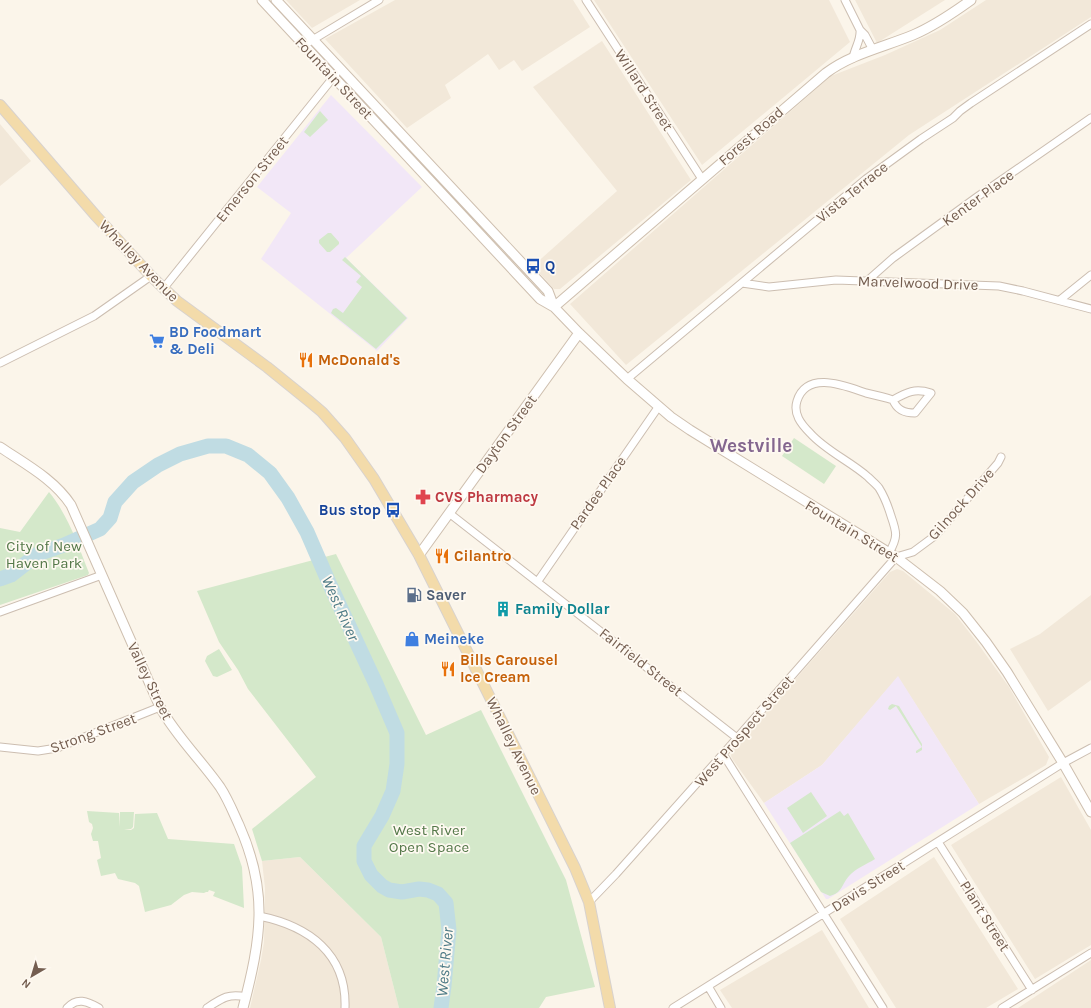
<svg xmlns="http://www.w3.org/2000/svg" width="1091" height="1008" font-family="Karla,sans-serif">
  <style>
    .residential { fill: #f2e8d9 }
    .education { fill: #f2e7f7 }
    .green { fill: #d4e8ca }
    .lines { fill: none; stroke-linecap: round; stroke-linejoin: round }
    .river { stroke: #c0dce3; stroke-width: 15 }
    .street-casing { stroke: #ccbeb1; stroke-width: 9 }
    .secondary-casing { stroke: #cebfaf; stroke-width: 11 }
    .primary-casing { stroke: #d8d2ce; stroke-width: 12 }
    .street { stroke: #fff; stroke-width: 7 }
    .secondary { stroke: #fff; stroke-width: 9 }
    .primary { stroke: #f3dbaa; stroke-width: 10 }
    .labels { text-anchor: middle; stroke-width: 3.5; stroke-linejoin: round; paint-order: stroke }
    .street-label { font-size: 15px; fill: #745e50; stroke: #fef9f1 }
    .transit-label { font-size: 15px; font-weight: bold; fill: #164399; stroke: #fef9f1; text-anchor: start }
    .shop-label { font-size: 15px; font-weight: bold; fill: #366cbe; stroke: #fef9f1; text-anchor: start }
    .food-label { font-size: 15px; font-weight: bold; fill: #c56008; stroke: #fef9f1; text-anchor: start }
    .health-label { font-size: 15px; font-weight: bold; fill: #be3a42; stroke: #fef9f1; text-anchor: start }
    .park-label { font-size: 15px; fill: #547849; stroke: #fef9f1 }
    .service-label { font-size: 15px; font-weight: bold; fill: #4e5e75; stroke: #fef9f1; text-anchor: start }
    .culture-label { font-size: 15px; font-weight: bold; fill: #0d838f; stroke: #fef9f1; text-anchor: start }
    .water-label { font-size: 16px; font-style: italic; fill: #4b7985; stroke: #fef9f1 }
    .district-label { font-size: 19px; font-weight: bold; fill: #84678f; stroke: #fef9f1 }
  </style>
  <rect width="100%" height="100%" fill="#fbf5ea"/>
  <path class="residential" d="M286 0H360L312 28Z
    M395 0H573L590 27 522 71 514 60 499 70 488 54 445 85 451 98 407 128 325 39Z
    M594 0H829L850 42 702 165Z
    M855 0H945L877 43Z
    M986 0H1091V17L909 135 626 365 570 304 831 76 885 55 940 30Z
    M602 41 691 180 560 289H554L533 266 617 191 533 87Z
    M0 124 31 161 0 186Z
    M897 569 903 571 955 614 976 641 1009 687 1049 757 1046 765 979 804 898 677 822 765 764 803 733 760 731 756 732 751 890 572Z
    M1091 595V680L1048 711 1010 649 1040 634Z
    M1061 777 1091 830V945L1035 979 951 845Z
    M300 857 381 937 399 1008H250L261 960 264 942 265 888 262 861Z
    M934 857 1018 989 986 1008H896L840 919Z
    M822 930 869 1008H732L720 990Z
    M1091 960V1008H1018Z"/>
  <path class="education" d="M331 95 422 187 346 258 408 318 377 351 261 259 291 213 257 187Z
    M898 676 979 804 828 899H826L764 803 822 765Z"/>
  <path class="green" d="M320 111 328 120 310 137 304 132Z
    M328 233H331L339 242V244L330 252H327L319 243V240Z
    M345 257 407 318 376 349 331 313 333 309 336 308 343 313 362 287 356 282 361 276 342 260Z
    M794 438 836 466 824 484 782 456Z
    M49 492C68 515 78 545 89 573L88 575 0 605V528L20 532Z
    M336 554 426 735 481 710 566 880 595 987 546 997 539 1008H399L381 937 300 857 262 861 252 829 316 777 248 689 238 670 219 642 197 591Z
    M219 649 232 670 217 677 213 676 205 661 207 656Z
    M892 704 899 706 922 744V750L917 753H916V751L922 747 896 706 890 710 888 709 889 706Z
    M811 792 827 816 803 833 787 808Z
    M87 811 119 813V827L120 812H134L133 827 131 829H124L131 830 134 828 135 814 157 813 168 839 234 844 242 867 244 908 213 896 215 892 209 890 208 892H206L204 893 192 892 184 895 171 905 145 912 139 886 135 883 118 879 115 873 101 876 97 860 101 858 98 841H93L91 834 93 828 92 824 89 822Z
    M840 811 844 816 848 813 875 859C867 864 855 869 849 876 842 884 842 893 830 896L821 892 790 843Z"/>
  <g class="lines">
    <path class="river" d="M0 579 11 575 38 554 64 545 100 529 110 518 115 502 133 482 158 465 180 454 208 446H226L248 455 270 473 288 498 307 532 330 585 376 684 397 733V764L393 791 382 816 364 846V861L371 875 382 886 389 890 402 892 419 889 428 890 438 894 446 903 449 930 444 986 441 1008"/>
    <g class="street-casing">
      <path id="street" d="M586 0 702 179
        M845 0 860 30 865 35 873 50
        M304 45 379 0
        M853 58C855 47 861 40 860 30
        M867 281 893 258 977 197 1091 118
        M742 283 769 287 836 280 999 286 1023 291 1091 309
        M163 289 336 74
        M1060 300 1091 275
        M0 363 94 316 151 276
        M627 379 866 179 921 139 953 118 960 111 971 103 1091 24
        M449 513 737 738
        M889 553C898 537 897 533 891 516 888 506 884 496 879 488 876 484 872 481 868 477 850 461 826 451 810 433 801 424 793 414 797 401 807 370 845 386 866 393 875 395 884 397 893 400 907 392 915 388 931 393L915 413C904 413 897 410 893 400
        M538 581 659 406
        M0 612 102 575
        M0 747 38 751 57 748 160 707
        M723 754 883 1008
        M938 842 1032 990
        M589 902 616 874 723 754 896 557 913 552 936 535 998 463 1001 457
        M259 916C309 926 347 954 345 1008
        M708 986 721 1008
        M67 1008C77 997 87 1001 99 1008
        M207 1008C222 998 229 993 246 997
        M673 1008 1063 763 1091 748
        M1002 1008 1091 953"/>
    </g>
    <g class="secondary-casing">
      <path id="secondary" d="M262 0 540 299 554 307 579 333 627 379 671 417 690 430 896 557 940 591 963 613 986 642 1007 672 1063 763 1091 812
        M276 0 548 291 554 307
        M554 307 826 73C851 54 884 47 913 35 934 26 953 13 971 0
        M0 447C25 464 54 479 71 505L160 707C176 736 201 760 220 787 228 799 233 812 239 825 269 892 261 939 243 1008
        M419 555 579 333"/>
    </g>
    <g class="primary-casing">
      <path id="primary" d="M0 105 96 216 151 276 177 301 267 367 309 401 322 412 345 438 374 479 419 555 575 868 589 902 610 1008"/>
    </g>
    <use href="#street" class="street"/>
    <use href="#secondary" class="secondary"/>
    <use href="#primary" class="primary"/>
  </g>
  <defs>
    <g id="bus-bare" transform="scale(1.2)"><path d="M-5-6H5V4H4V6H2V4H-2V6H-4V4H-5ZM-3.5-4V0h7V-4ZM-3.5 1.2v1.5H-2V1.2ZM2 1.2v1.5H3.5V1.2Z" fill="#1a4fb4" stroke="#fef9f1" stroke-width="2.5" paint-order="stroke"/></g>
    <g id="supermarket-bare" transform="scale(1.2)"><path d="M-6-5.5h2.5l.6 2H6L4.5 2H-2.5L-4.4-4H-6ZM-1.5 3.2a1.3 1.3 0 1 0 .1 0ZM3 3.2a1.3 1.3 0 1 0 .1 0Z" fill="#3f7fe0" stroke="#fef9f1" stroke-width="2.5" paint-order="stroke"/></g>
    <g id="restaurant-bare" transform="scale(1.2)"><path d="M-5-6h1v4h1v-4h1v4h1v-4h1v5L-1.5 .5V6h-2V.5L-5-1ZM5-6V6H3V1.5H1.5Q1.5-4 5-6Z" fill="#e8710a" stroke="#fef9f1" stroke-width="2.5" paint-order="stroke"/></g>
    <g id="pharmacy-bare" transform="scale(1.2)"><path d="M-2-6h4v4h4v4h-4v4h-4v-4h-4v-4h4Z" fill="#e0444e" stroke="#fef9f1" stroke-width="2.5" paint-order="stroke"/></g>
    <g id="fuel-bare" transform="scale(1.2)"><path d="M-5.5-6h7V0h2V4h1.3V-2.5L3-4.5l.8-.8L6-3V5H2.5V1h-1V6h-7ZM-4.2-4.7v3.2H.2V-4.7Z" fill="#5c6f8a" stroke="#fef9f1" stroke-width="2.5" paint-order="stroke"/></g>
    <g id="building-bare" transform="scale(1.2)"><path d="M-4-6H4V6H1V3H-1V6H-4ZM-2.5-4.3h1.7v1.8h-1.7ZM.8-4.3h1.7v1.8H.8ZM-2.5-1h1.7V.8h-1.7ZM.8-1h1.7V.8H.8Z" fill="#0f9aa8" stroke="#fef9f1" stroke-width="2.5" paint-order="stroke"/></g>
    <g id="shop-bare" transform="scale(1.2)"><path d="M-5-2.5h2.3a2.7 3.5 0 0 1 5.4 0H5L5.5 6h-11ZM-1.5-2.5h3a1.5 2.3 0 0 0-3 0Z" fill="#3f7fe0" stroke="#fef9f1" stroke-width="2.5" paint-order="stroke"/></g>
  </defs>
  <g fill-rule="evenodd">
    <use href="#bus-bare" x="533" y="266"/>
    <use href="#supermarket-bare" x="157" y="341"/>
    <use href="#restaurant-bare" x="306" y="360"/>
    <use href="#pharmacy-bare" x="423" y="497"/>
    <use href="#bus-bare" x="393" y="510"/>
    <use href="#restaurant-bare" x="442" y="556"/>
    <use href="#fuel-bare" x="414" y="595"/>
    <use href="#building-bare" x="503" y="609"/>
    <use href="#shop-bare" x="412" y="639"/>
    <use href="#restaurant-bare" x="448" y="669"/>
  </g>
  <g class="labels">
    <g class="street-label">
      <text transform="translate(334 78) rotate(47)" y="5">Fountain Street</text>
      <text transform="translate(644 90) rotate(57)" y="5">Willard Street</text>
      <text transform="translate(751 136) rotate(-41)" y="5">Forest Road</text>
      <text transform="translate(252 179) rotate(-51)" y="5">Emerson Street</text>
      <text transform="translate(852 192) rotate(-39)" y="5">Vista Terrace</text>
      <text transform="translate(978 198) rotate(-36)" y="5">Kenter Place</text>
      <text transform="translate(139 261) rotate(46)" y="5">Whalley Avenue</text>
      <text transform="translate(918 283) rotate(2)" y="5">Marvelwood Drive</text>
      <text transform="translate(506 434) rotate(-54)" y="5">Dayton Street</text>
      <text transform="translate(598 493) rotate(-55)" y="5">Pardee Place</text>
      <text transform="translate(961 504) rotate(-48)" y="5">Gilnock Drive</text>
      <text transform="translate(852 531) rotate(31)" y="5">Fountain Street</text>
      <text transform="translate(641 662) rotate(38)" y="5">Fairfield Street</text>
      <text transform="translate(150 681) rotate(64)" y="5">Valley Street</text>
      <text transform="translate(744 731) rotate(-49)" y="5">West Prospect Street</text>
      <text transform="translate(93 733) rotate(-20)" y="5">Strong Street</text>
      <text transform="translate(514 746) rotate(64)" y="5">Whalley Avenue</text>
      <text transform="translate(868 886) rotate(-32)" y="5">Davis Street</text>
      <text transform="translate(985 916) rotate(58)" y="5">Plant Street</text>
    </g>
    <g class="transit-label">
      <text x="545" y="271">Q</text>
      <text x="381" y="515" text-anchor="end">Bus stop</text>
    </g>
    <g class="shop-label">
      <text x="169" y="337">BD Foodmart<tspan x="169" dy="17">&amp; Deli</tspan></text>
      <text x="424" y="644">Meineke</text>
    </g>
    <g class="food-label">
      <text x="318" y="365">McDonald's</text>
      <text x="454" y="561">Cilantro</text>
      <text x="460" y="665">Bills Carousel<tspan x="460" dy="17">Ice Cream</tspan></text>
    </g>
    <g class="health-label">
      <text x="435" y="502">CVS Pharmacy</text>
    </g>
    <g class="park-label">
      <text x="44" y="551">City of New<tspan x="44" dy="17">Haven Park</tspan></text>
      <text x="429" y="835">West River<tspan x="429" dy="17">Open Space</tspan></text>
    </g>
    <g class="service-label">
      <text x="426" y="600">Saver</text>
    </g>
    <g class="culture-label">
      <text x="515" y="614">Family Dollar</text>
    </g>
    <g class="water-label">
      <text transform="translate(341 608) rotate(66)" y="6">West River</text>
      <text transform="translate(444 962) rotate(-85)" y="6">West River</text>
    </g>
    <g class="district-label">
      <text x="751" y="452">Westville</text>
    </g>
  </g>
  <g transform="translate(32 976) rotate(218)" stroke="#fef9f1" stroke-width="3" paint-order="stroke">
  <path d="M0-3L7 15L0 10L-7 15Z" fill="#745e50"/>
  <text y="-6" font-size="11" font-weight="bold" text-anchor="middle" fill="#745e50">N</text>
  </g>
</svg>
